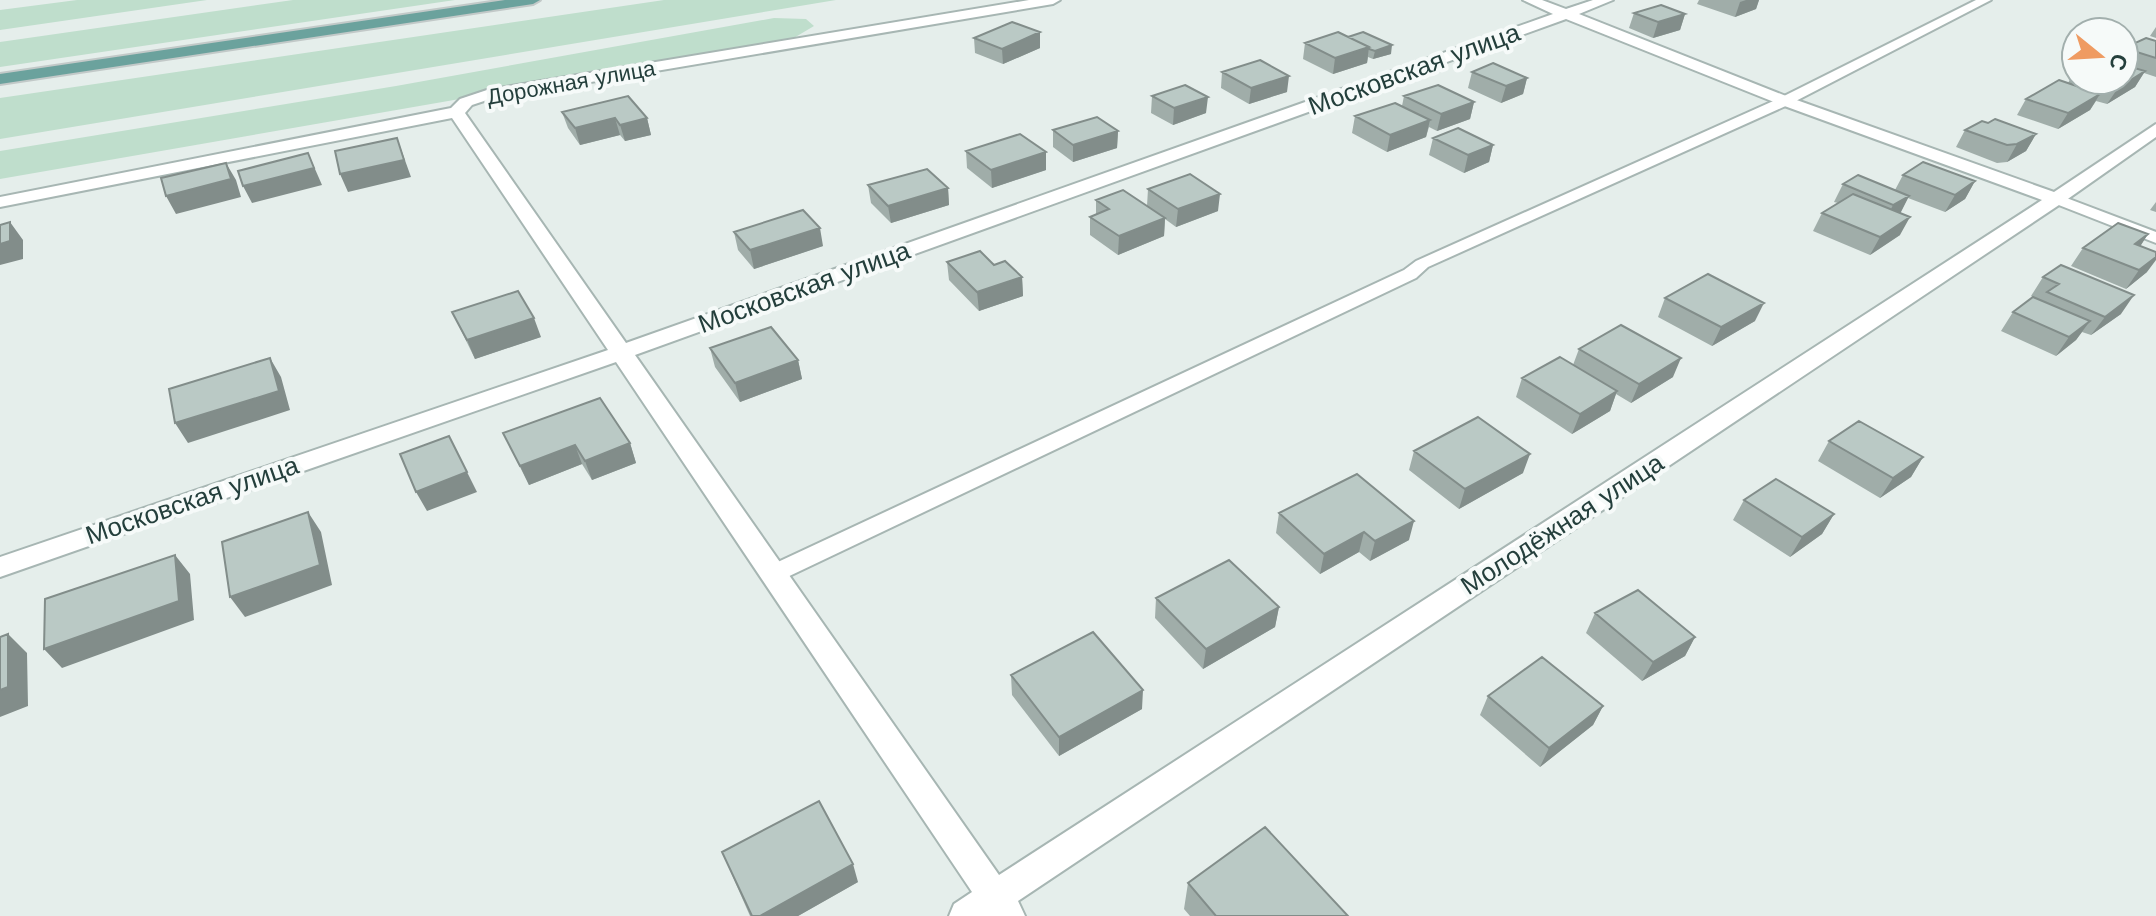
<svg xmlns="http://www.w3.org/2000/svg" width="2156" height="916" font-family="'Work Sans',sans-serif">
  <style>
    .green { fill: #bfdecc }
    .lines { fill: none; stroke-linecap: round; stroke-linejoin: round }
    .lane-casing { stroke: #a7b6b3; stroke-width: 4 }
    .street-casing { stroke: #a7b6b3; stroke-width: 4 }
    .primary-casing { stroke: #c2c9c8; stroke-width: 4 }
    .lane { fill: #fff; fill-rule: evenodd }
    .street { fill: #fff; fill-rule: evenodd }
    .primary { fill: #6ba29d; fill-rule: evenodd }
    .wall { fill: #a0ada9 }
    .shaded-wall { fill: #828d8a }
    .building { fill: #bac9c5; stroke: #828d8a; stroke-width: 2 }
    .labels { text-anchor: middle; stroke-width: 8; stroke-linejoin: round; paint-order: stroke }
    .far-street-label { font-size: 22px; fill: #243f3c; stroke: #f6faf9 }
    .street-label { font-size: 26px; fill: #243f3c; stroke: #f6faf9 }
  </style>
  <rect width="100%" height="100%" fill="#e5eeeb"/>
  <path class="green" d="M77 0H207L0 30V10Z
    M293 0H455L0 67V42Z
    M664 0H836L0 139V98Z
    M774 18 806 19 814 26 787 42 0 179V151L396 86Z"/>
  <g class="lines">
    <g class="lane-casing">
      <path id="lane" d="M1976 0H1991L1790 104 1428 267 1416 278 781 580 773 582 765 580 762 574 765 568 1404 270 1416 261 1780 98Z
        M2056 194 2156 232V243L2051 202 2048 199Z"/>
    </g>
    <g class="street-casing">
      <path id="street" d="M1029 0H1060L1053 4 490 99 472 105 465 113 626 343 1553 14 1523 0H1542L1566 9 1593 0H1613L1579 14 1791 98 2054 192 2156 124V137L2062 203 1018 901 1025 916H949L954 904 972 892 616 362 0 577V557L608 350 452 118 0 207V197L451 108 460 99 487 90ZM1566 19 1779 104 2042 200 999 875 635 355Z"/>
    </g>
    <g class="primary-casing">
      <path id="primary" d="M505 0H540L533 4 0 84V74Z"/>
    </g>
    <use href="#lane" class="lane"/>
    <use href="#street" class="street"/>
    <use href="#primary" class="primary"/>
  </g>
  <path class="wall" d="M1699 0H1759L1756 9 1735 17 1697 4Z
    M1634 13 1685 14 1680 30 1653 38 1629 28Z
    M2156 27V38L2150 36Z
    M1040 32V48L1003 64 975 53 974 38Z
    M1338 32 1391 54 1373 59 1368 57 1367 63 1333 74 1303 59 1305 43Z
    M2156 41V77L2144 73 2135 87 2107 104 2096 101 2090 110 2058 129 2017 115 2026 99 2068 83 2073 74 2076 73V80H2124V48Z
    M1222 72 1287 92 1249 104 1221 88Z
    M1472 72 1527 78 1523 94 1501 103 1468 88Z
    M1152 96 1206 113 1173 125 1151 113Z
    M1404 96 1474 102 1470 119 1437 131 1429 127 1426 137 1387 152 1352 133 1355 116 1402 106Z
    M562 112 647 118 651 135 625 141 620 135 580 145 568 128Z
    M1988 123 2036 134 2026 151 2007 162 1997 163 1956 147 1965 130Z
    M1053 130 1118 131 1117 148 1073 162 1053 147Z
    M1433 138 1493 145 1489 162 1464 173 1429 155Z
    M966 151 1046 170 992 188 967 168Z
    M1903 175 1975 181 1965 199 1945 212 1908 198 1900 213V235L1870 255 1813 231 1822 213 1838 203 1834 202 1843 184 1895 190Z
    M868 185 948 188 949 205 891 223 871 203Z
    M1148 189 1218 211 1176 227 1165 219 1164 236 1118 255 1090 235V217L1096 214V200L1147 206Z
    M2156 202V212L2150 210Z
    M734 232 823 246 754 269 738 250Z
    M2148 234 2140 246 2147 272 2126 289 2071 266 2083 248Z
    M947 262 994 265 1022 277 1023 296 979 311 949 280Z
    M2043 277 2121 314 2091 335 2082 332 2076 340 2056 356 2001 331 2013 312 2041 301 2031 296Z
    M1665 298 1755 321 1712 346 1658 317Z
    M452 312 541 337 475 359Z
    M710 348 798 360 802 379 740 402 715 367Z
    M1579 349 1673 377 1631 403 1616 394 1610 411 1572 434 1516 397 1522 378 1573 365Z
    M503 433 630 443 636 463 592 480 582 464 529 485Z
    M1829 441 1923 457 1911 477 1880 498 1818 461Z
    M1414 451 1523 473 1459 509 1409 470Z
    M1744 500 1834 514 1822 534 1790 557 1733 520Z
    M1279 513 1409 540 1370 561 1359 552 1320 574 1276 533Z
    M1156 598 1279 607 1275 627 1203 669 1155 618Z
    M1595 613 1695 637 1685 656 1642 681 1586 633Z
    M1011 675 1142 709 1059 756 1012 695Z
    M1488 696 1603 706 1593 725 1540 767 1480 715Z
    M722 852 858 882 798 916H750Z
    M1188 883 1348 916H1190L1184 909Z"/>
  <path class="shaded-wall" d="M1746 0H1759L1756 9 1735 17 1740 2Z
    M1685 14 1680 30 1653 38 1658 22Z
    M1040 32V48L1003 64 1002 49Z
    M1392 45 1391 54 1373 59 1375 51Z
    M1369 47 1367 63 1333 74 1335 58Z
    M2145 71 2135 87 2107 104 2118 88Z
    M1289 76 1287 92 1249 104 1251 88Z
    M1527 78 1523 94 1501 103 1506 86Z
    M2100 94 2090 110 2058 129 2068 113Z
    M1208 97 1206 113 1173 125 1174 108Z
    M1474 102 1470 119 1437 131 1441 114Z
    M615 118 620 135 580 145 575 128Z
    M647 118 651 135 625 141 620 125Z
    M1430 120 1426 137 1387 152 1390 135Z
    M1118 131 1117 148 1073 162V145Z
    M2036 134 2026 151 2007 162 2017 144Z
    M397 138 411 177 348 192 340 174Z
    M1493 145 1489 162 1464 173 1468 155Z
    M1046 152V170L992 188 991 170Z
    M308 153 322 185 252 203 243 186Z
    M226 163 236 180 241 197 176 214 166 196Z
    M1975 181 1965 199 1945 212 1955 195Z
    M948 188 949 205 891 223 888 206Z
    M1220 194 1218 211 1176 227 1178 209Z
    M1909 196 1900 214 1884 223 1893 205Z
    M1910 217 1900 235 1870 255 1880 237Z
    M1165 218 1164 236 1118 255 1119 236Z
    M10 222 23 240V259L0 265V244Z
    M820 228 823 246 754 269 750 250Z
    M2148 234 2136 253 2135 244Z
    M2156 257V260L2147 272 2126 289 2139 270Z
    M1022 277 1023 296 979 311 977 292Z
    M2134 295 2121 314 2091 335 2105 317Z
    M1764 303 1755 321 1712 346 1721 327Z
    M534 318 541 337 475 359 467 340Z
    M2090 321 2076 340 2056 356 2069 337Z
    M270 358 281 377 290 410 188 443 175 423Z
    M1681 358 1673 377 1631 403 1639 384Z
    M798 360 802 379 740 402 735 383Z
    M1617 391 1610 411 1572 434 1580 414Z
    M630 443 636 463 592 480 585 461Z
    M575 445 582 464 529 485 520 466Z
    M1530 454 1523 473 1459 509 1465 489Z
    M1923 457 1911 477 1880 498 1893 478Z
    M467 472 477 492 427 511 416 492Z
    M308 512 321 532 332 585 245 617 230 597Z
    M1834 514 1822 534 1790 557 1802 537Z
    M1414 521 1409 540 1370 561 1375 541Z
    M1364 532 1359 552 1320 574 1324 554Z
    M175 555 190 574 194 620 62 668 44 649Z
    M1279 607 1275 627 1203 669 1206 649Z
    M8 634 27 653 28 706 0 717V690Z
    M1695 637 1685 656 1642 681 1653 662Z
    M1143 690 1142 709 1059 756V737Z
    M1603 706 1593 725 1540 767 1549 748Z
    M853 864 858 882 798 916H760Z"/>
  <path class="building" d="M1661 5 1685 14 1658 22 1634 13Z
    M1012 22 1040 32 1002 49 974 38Z
    M1338 32 1369 47 1335 58 1305 43Z
    M1363 32 1392 45 1375 51 1369 49V47L1348 37Z
    M2146 38 2156 41V58L2124 48Z
    M1260 60 1289 76 1251 88 1222 72Z
    M1493 63 1527 78 1506 86 1472 72Z
    M2124 65 2145 71 2118 88 2092 80H2124Z
    M2059 80 2100 94 2068 113 2026 99Z
    M1185 85 1208 97 1174 108 1152 96Z
    M1438 85 1474 102 1441 114 1404 96Z
    M628 96 647 118 620 125 615 118 575 128 562 112Z
    M1395 103 1430 120 1390 135 1355 116Z
    M1097 117 1118 131 1073 145 1053 130Z
    M1995 119 2036 134 2017 144 2007 145 1965 130 1982 121 1988 123Z
    M1458 128 1493 145 1468 155 1433 138Z
    M1020 134 1046 152 991 170 966 151Z
    M397 138 404 160 340 174 335 151Z
    M308 153 314 168 243 186 238 171Z
    M1923 162 1975 181 1955 195 1903 175Z
    M226 163 231 179 166 196 161 178Z
    M927 169 948 188 888 206 868 185Z
    M1190 174 1220 194 1178 209 1148 189Z
    M1858 175 1909 196 1893 205 1843 184Z
    M1123 190 1165 218 1119 236 1090 217 1109 209 1096 200Z
    M1853 194 1910 217 1880 237 1822 213Z
    M803 210 820 228 750 250 734 232Z
    M10 222V241L0 244V225Z
    M2118 223 2148 234 2135 244 2156 252V257L2139 270 2083 248Z
    M980 251 994 265 1005 261 1022 277 977 292 947 262Z
    M2061 265 2134 295 2105 317 2047 292 2059 284 2043 277Z
    M1708 274 1764 303 1721 327 1665 298Z
    M518 291 534 318 467 340 452 312Z
    M2033 297 2090 321 2069 337 2013 312Z
    M1621 325 1681 358 1639 384 1579 349Z
    M771 327 798 360 735 383 710 348Z
    M1560 357 1617 391 1580 414 1522 378Z
    M270 358 279 391 175 423 169 389Z
    M600 398 630 443 585 461 575 445 520 466 503 433Z
    M1478 417 1530 454 1465 489 1414 451Z
    M1859 421 1923 457 1893 478 1829 441Z
    M449 436 467 472 416 492 400 454Z
    M1357 474 1414 521 1375 541 1364 532 1324 554 1279 513Z
    M1776 479 1834 514 1802 537 1744 500Z
    M308 512 320 565 230 597 222 542Z
    M175 555 179 601 44 649 45 599Z
    M1229 560 1279 607 1206 649 1156 598Z
    M1638 590 1695 637 1653 662 1595 613Z
    M1093 632 1143 690 1059 737 1011 675Z
    M8 634V687L0 690V637Z
    M1542 657 1603 706 1549 748 1488 696Z
    M819 801 853 864 760 916H752L722 852Z
    M1265 827 1348 916H1216L1188 883Z"/>
  <g class="labels">
    <g class="far-street-label">
      <text transform="translate(571 82) rotate(-10)" y="8">Дорожная улица</text>
    </g>
    <g class="street-label">
      <text transform="translate(1414 69) rotate(-20)" y="9">Московская улица</text>
      <text transform="translate(804 287) rotate(-20)" y="9">Московская улица</text>
      <text transform="translate(192 500) rotate(-19)" y="9">Московская улица</text>
      <text transform="translate(1562 524) rotate(-33)" y="9">Молодёжная улица</text>
    </g>
  </g>
  <g transform="translate(2100 56) rotate(108)"><circle r="38" fill="#f6faf9" stroke="#a2afad" stroke-width="2"/>
  <path d="M0-6L14 30L0 20L-14 30Z" fill="#ef9b62"/>
  <text y="-12" font-size="22" font-weight="bold" text-anchor="middle" fill="#243f3c">С</text>
  </g>
</svg>
